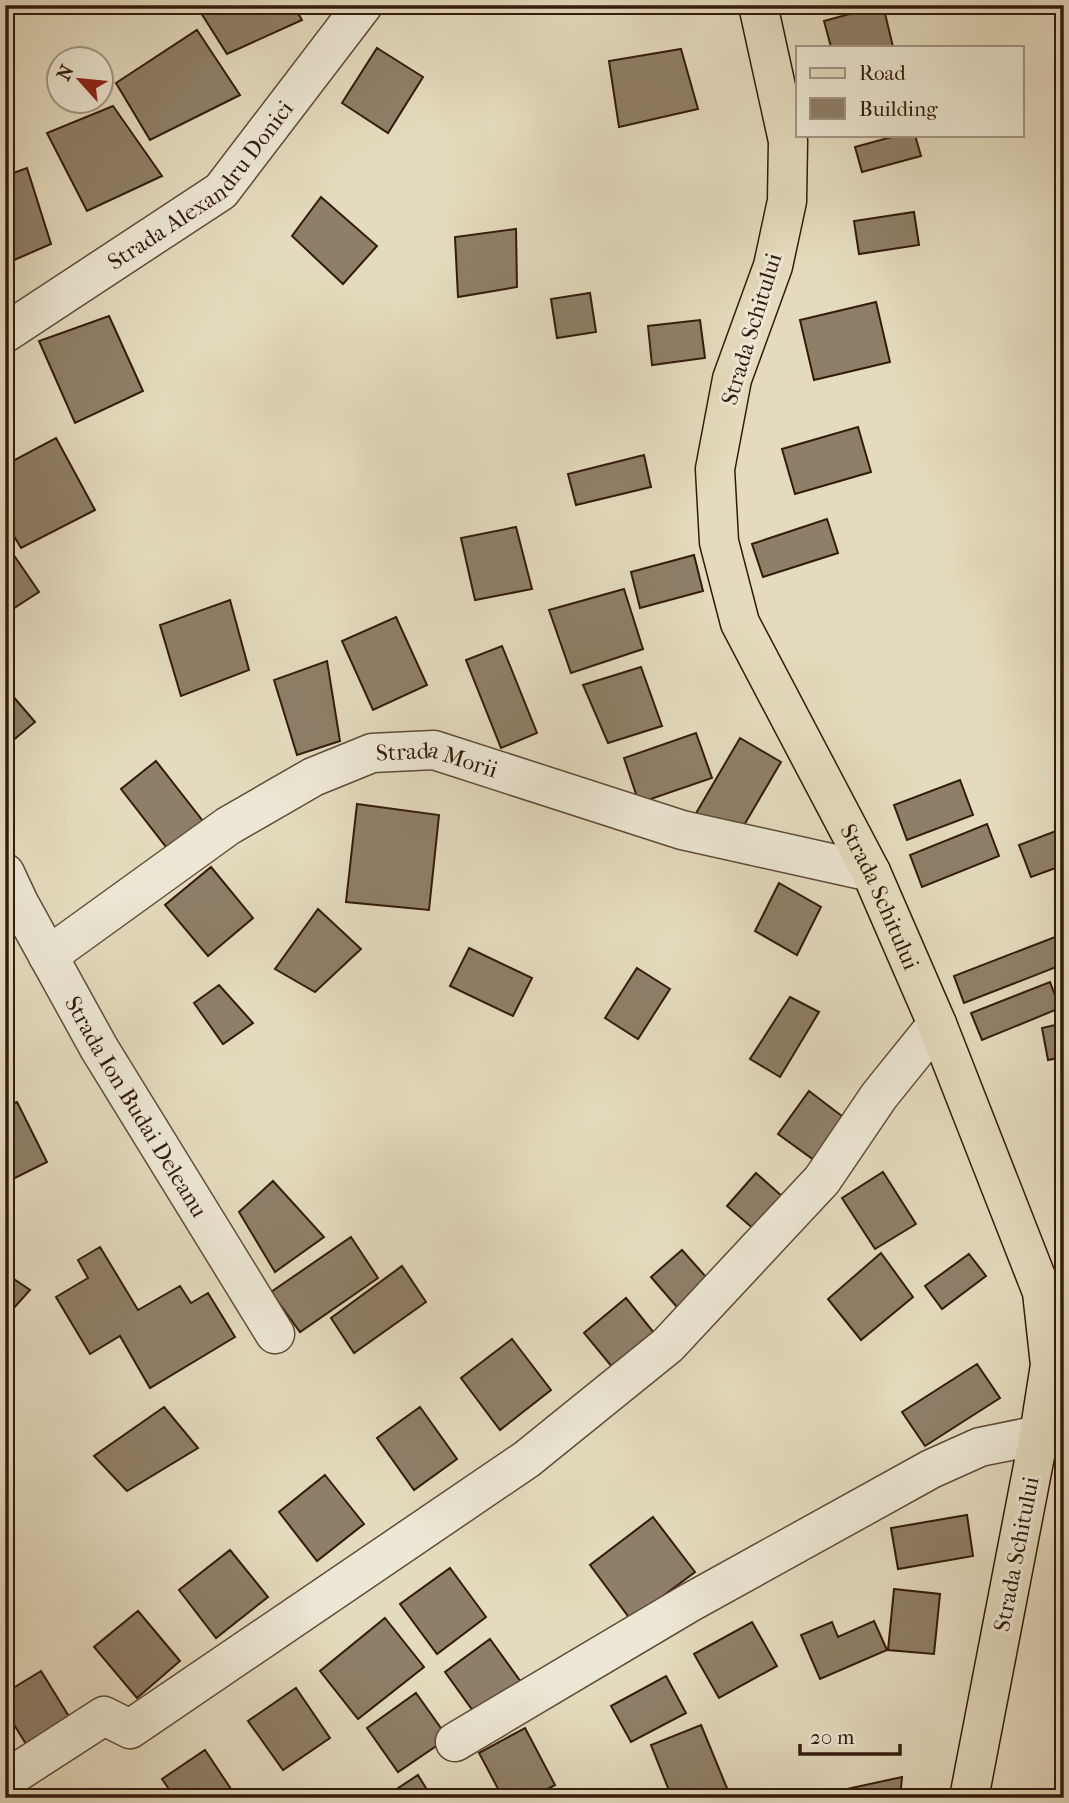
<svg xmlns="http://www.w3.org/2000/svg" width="1069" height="1803" font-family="'IM FELL French Canon',serif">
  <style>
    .building { fill: #8f7f69; stroke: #331b0c; stroke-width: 2 }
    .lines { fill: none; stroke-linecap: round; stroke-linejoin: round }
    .minor-casing { stroke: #5f4b38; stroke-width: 41 }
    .major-casing { stroke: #331b0c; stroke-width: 41 }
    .minor { stroke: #ede8d5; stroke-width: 38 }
    .major { stroke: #e4dbbe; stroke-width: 38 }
    .labels { text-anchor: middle; stroke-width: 6; stroke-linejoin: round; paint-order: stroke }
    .street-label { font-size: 23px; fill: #331b0c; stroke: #ede8d5 }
  </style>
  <rect width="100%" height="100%" fill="#e4dbbe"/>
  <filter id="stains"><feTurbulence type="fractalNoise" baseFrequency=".00286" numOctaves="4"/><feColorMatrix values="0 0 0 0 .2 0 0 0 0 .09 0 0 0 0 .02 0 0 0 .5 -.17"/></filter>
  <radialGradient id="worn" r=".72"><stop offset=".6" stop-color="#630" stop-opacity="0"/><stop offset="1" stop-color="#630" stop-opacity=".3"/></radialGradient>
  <path class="building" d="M196 5H293L302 20 227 54Z
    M816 5H839L817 11Z
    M883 5 893 47H831L824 21Z
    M197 30 240 95 150 140 116 83Z
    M377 48 423 77 388 133 342 103Z
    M681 49 698 109 619 127 609 61Z
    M113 106 162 176 87 211 47 133Z
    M899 135H915L921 156 862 172 855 147Z
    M27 168 51 244 5 264V176Z
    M321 197 377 246 343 284 292 236Z
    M914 212 919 245 859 254 854 221Z
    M516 229 517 287 458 297 455 237Z
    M590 293 596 332 557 338 551 299Z
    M876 302 890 362 814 380 800 320Z
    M109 316 143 391 75 423 39 341Z
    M700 320 705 358 652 365 648 326Z
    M858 427 871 472 795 494 782 449Z
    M56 438 95 510 21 548 5 521V465Z
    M644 455 651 487 576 505 568 474Z
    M827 519 838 553 763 577 752 544Z
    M516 527 532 589 475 600 461 538Z
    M11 551 39 592 8 612 5 607V554Z
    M694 555 703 591 640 608 631 572Z
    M624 589 643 649 571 673 549 610Z
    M230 600 249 670 181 696 160 625Z
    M396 617 427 685 373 710 342 641Z
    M502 646 537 733 501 748 466 660Z
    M327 661 340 741 297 755 274 680Z
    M641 667 662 726 608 743 583 685Z
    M5 687 35 722 5 747Z
    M696 733 712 778 639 803 624 758Z
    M740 738 781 762 736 839 695 815Z
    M156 761 206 825 170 852 121 789Z
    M960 780 973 815 907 840 894 805Z
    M357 804 439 815 429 910 346 902Z
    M987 824 999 856 922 887 910 855Z
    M1064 828V865L1031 877 1019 845Z
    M211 867 253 918 208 956 165 905Z
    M779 883 821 907 797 955 755 931Z
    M318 909 361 949 315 992 275 969Z
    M1055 937 1064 964 964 1003 954 976Z
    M469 948 532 978 513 1016 450 986Z
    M637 968 670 989 638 1039 605 1018Z
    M1050 982 1060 1008 982 1040 971 1013Z
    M219 985 253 1023 223 1044 194 1003Z
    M790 997 819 1012 780 1077 750 1059Z
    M1064 1023V1057L1048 1060 1042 1028Z
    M809 1091 855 1126 825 1168 778 1134Z
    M17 1102 47 1162 5 1183V1107Z
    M883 1172 916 1224 875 1249 842 1198Z
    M756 1173 783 1197 755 1230 727 1206Z
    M273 1181 324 1237 275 1272 239 1212Z
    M1064 1184V1203L1057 1187Z
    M351 1237 378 1278 300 1332 271 1292Z
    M100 1247 138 1310 180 1286 191 1303 208 1293 235 1337 150 1388 120 1336 90 1354 56 1297 88 1278 78 1260Z
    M682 1250 714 1286 683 1314 651 1277Z
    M881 1253 913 1297 861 1340 828 1299Z
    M969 1254 986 1276 942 1309 925 1286Z
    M402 1266 426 1302 354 1353 331 1318Z
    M5 1273 30 1290 5 1318Z
    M626 1298 655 1334 613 1368 584 1333Z
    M512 1339 551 1390 500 1430 461 1378Z
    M977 1364 1000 1398 925 1446 902 1412Z
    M164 1407 198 1448 127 1491 94 1456Z
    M420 1407 457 1459 414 1490 377 1438Z
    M325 1475 364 1524 317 1561 279 1512Z
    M967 1515 973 1556 898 1569 891 1528Z
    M653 1517 695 1572 631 1620 590 1565Z
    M230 1550 268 1597 216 1638 179 1590Z
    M450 1568 486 1617 437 1654 400 1604Z
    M894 1589 940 1594 934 1654 888 1650Z
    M138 1611 180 1661 137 1698 94 1647Z
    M385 1618 424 1667 358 1719 320 1671Z
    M874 1621 887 1650 820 1679 801 1635 832 1622 838 1637Z
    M752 1622 777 1666 719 1698 694 1654Z
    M490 1639 521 1682 476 1715 445 1672Z
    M1064 1669V1693L1059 1670Z
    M41 1671 73 1723 29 1749 5 1710V1693Z
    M666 1676 686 1713 631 1742 611 1706Z
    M296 1688 330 1738 283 1770 248 1721Z
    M416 1693 448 1738 398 1772 367 1728Z
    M701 1725 729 1793 717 1798H672L651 1745Z
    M525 1728 555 1785 531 1798H503L479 1753Z
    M205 1750 237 1798H175L162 1779Z
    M418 1775 432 1798H383Z
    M902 1777 900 1798H810V1797Z"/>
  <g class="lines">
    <g class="minor-casing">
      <g id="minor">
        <path id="s1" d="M5 333 221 191 363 5"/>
        <path id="s2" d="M5 873 19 903 99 1048 275 1334"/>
        <path id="s3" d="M48 956 228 826 313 777 372 753 434 750 682 830 871 872"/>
        <path d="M455 1742 689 1603 931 1469 980 1447 1039 1435"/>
        <path d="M5 1780 104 1716 130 1729 527 1459 668 1345 822 1180 879 1096 937 1024"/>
      </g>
    </g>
    <g class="major-casing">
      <g id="major">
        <path id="s4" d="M758 5 788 141 787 201 773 266 732 379 715 469 719 542 740 623 871 872 937 1024 1042 1292 1050 1365 1039 1435 969 1798"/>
      </g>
    </g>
    <use href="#minor" class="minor"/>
    <use href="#major" class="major"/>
  </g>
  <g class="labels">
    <g class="street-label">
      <text dy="8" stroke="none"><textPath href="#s1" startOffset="247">Strada Alexandru Donici</textPath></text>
      <text transform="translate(751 329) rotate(-73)" y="8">Strada Schitului</text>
      <text dy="8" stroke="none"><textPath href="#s3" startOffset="450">Strada Morii</textPath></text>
      <text dy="8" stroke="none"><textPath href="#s4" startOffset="942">Strada Schitului</textPath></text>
      <text dy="8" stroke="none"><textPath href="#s2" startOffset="268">Strada Ion Budai Deleanu</textPath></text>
      <text transform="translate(1016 1554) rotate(-79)" y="8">Strada Schitului</text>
    </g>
  </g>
  <rect width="1069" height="1803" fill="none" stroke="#e4dbbe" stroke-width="28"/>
  <rect x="7" y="7" width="1055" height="1789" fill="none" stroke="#331b0c" stroke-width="3.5"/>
  <rect x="14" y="14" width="1041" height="1775" fill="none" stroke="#331b0c" stroke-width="2"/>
  <rect x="796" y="46" width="228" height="91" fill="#ede8d5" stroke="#a39685" stroke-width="2"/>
  <rect x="810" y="68" width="35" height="10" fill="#e4dbbe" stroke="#a39685" stroke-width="2"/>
  <text x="859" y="80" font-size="21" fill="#331b0c">Road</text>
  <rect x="810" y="98" width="35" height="21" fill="#8f7f69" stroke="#a39685" stroke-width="2"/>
  <text x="859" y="116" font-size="21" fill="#331b0c">Building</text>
  <g transform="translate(80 80) rotate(297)"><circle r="33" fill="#ede8d5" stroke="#a39685" stroke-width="2"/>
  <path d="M0-5L12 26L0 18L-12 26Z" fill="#8f2418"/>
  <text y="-10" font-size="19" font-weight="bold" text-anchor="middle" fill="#331b0c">N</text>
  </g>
  <path d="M800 1744v10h100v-10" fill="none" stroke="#331b0c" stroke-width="3.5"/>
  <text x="810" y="1744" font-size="21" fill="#331b0c" stroke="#ede8d5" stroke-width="5" paint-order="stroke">20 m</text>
  <rect width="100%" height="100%" filter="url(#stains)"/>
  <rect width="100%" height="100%" fill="url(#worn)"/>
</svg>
